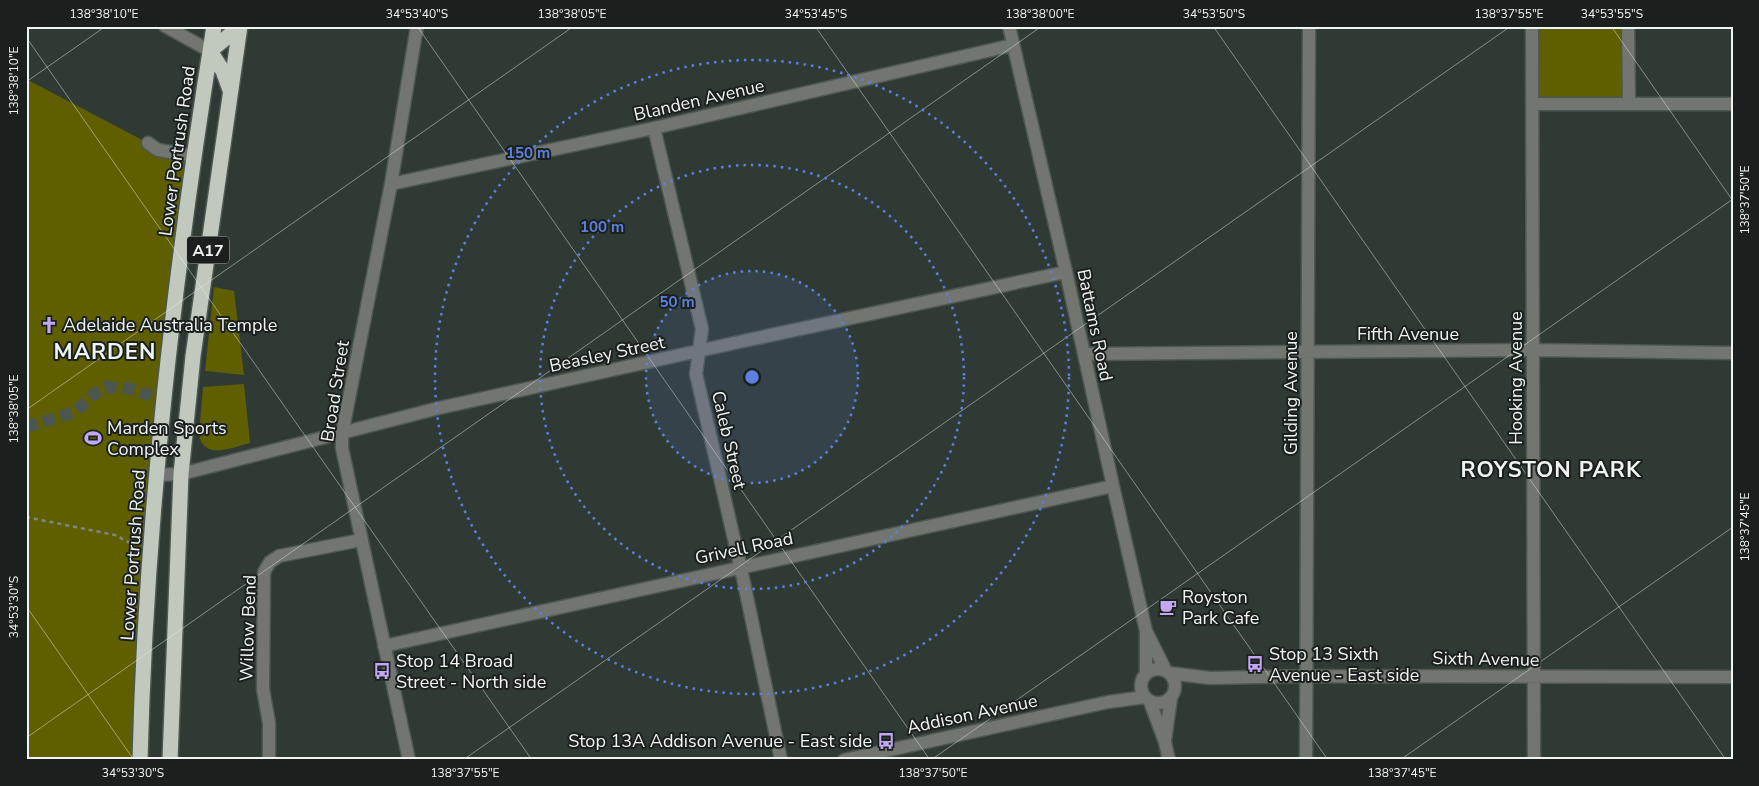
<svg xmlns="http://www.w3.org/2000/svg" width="1759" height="786" font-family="'Nunito Sans',sans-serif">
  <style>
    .green { fill: #605f00 }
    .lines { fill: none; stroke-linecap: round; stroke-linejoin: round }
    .minor-tunnel { stroke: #4c5651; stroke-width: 12; stroke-dasharray: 12 6; stroke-linecap: butt }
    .minor-casing { stroke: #4e5853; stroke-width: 15 }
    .highway-casing { stroke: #4e5853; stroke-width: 18 }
    .path { stroke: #7f8884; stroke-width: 2.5; stroke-dasharray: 4 4; stroke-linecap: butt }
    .minor { stroke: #727570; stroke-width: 12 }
    .highway { stroke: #c1c9be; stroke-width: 15 }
    .ticks { fill: none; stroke: #eef5f2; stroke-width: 1; stroke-opacity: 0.45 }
    .ring { fill: none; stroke: #5c80e0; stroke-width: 2.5; stroke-dasharray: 2.5 5 }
    .labels { text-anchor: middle; stroke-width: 4; stroke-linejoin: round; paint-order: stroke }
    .shield { fill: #1b201e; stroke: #afb5b2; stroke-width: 1 }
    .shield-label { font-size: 16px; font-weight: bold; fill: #eef5f2 }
    .street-label { font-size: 18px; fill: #eef5f2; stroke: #1b201e }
    .poi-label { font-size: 18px; fill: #eef5f2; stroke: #1b201e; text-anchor: start }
    .district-label { font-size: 22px; font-weight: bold; letter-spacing: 1px; fill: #eef5f2; stroke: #1b201e }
    .centre { fill: #5c80e0; stroke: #1b201e; stroke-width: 2.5 }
    .ring-label { font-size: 15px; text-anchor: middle; font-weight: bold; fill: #5c80e0; stroke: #1b201e; stroke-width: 4; stroke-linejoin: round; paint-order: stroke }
    .neatline { fill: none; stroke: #eef5f2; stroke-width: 2 }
    .ticks-label { font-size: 12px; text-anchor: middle; fill: #eef5f2 }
  </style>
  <rect width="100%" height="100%" fill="#303a35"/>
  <path class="green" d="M1532 26H1628L1629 104H1532Z
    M26 79 148 143 195 156 168 351 140 760H26Z
    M214 287 234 291 244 375 205 371Z
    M244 384 250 443C233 447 204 461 199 435L203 387Z"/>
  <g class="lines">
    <path class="minor-tunnel" d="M26 427 75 412 93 395 106 387 132 389 164 401"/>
    <g class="minor-casing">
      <path id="minor" d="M165 26 210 51
        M1009 26 1066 272 1113 486 1146 631 1166 671
        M1532 26 1534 760
        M1628 26 1629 104
        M1532 104H1733
        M654 128 702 329 696 374 743 578 781 760
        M148 143 158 150 195 156
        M391 184 654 128 1013 45
        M1084 354 1534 350 1733 353
        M156 475 181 474 439 408 748 340 1066 272
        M384 646 1113 486
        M1141 686a17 17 0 1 1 34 0a17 17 0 1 1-34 0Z
        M1169 673 1210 678 1306 676 1733 677
        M1146 674V633
        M1150 702 1165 742 1169 760
        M1165 740 1171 698
        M269 760V723L263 689 264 572 270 562 279 556 361 540
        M409 760 342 448V434L391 184 417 26
        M844 760 1108 702 1145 697
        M1306 760 1309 26"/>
    </g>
    <g class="highway-casing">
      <path id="highway" d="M210 51 223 71 230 90
        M210 51 231 34 237 26
        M140 760C146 514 175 269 214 26
        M170 760 181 474 193 356 240 26"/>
    </g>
    <path class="path" d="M26 517 115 535 128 542 137 543"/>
    <use href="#minor" class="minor"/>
    <use href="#highway" class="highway"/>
  </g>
  <path class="ticks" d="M417 26 930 760M815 26 1328 760M1213 26 1726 760M1611 26 1733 201M26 37 532 760M26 82 106 26M26 410 574 26M26 606 134 760M26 738 1042 26M463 760 1511 26M931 760 1733 199M1400 760 1733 527"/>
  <circle cx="752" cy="377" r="106" fill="#5c80e0" fill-opacity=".12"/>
  <g class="ring">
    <circle cx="752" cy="377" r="106"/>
    <circle cx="752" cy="377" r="212"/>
    <circle cx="752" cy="377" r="317"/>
  </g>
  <defs>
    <g id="church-bare" transform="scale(1.35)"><path d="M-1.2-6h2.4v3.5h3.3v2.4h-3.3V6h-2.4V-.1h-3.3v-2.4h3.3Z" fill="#c3a7f2" stroke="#1b201e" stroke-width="2.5" paint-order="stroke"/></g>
    <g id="stadium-bare" transform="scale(1.35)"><path d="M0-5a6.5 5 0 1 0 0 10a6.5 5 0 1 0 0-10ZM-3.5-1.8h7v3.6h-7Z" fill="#c3a7f2" stroke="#1b201e" stroke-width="2.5" paint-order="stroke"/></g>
    <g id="cafe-bare" transform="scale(1.35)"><path d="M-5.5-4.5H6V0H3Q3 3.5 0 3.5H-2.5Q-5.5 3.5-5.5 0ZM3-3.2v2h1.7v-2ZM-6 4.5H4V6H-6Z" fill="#c3a7f2" stroke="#1b201e" stroke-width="2.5" paint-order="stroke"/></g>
    <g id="bus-bare" transform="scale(1.35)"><path d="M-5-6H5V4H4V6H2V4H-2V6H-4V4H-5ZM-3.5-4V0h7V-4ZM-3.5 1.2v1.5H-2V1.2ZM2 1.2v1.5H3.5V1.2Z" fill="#c3a7f2" stroke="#1b201e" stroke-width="2.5" paint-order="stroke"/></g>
  </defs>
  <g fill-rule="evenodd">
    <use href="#church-bare" x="49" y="325"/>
    <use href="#stadium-bare" x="93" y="438"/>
    <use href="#cafe-bare" x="1168" y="607"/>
    <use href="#bus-bare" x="1255" y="664"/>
    <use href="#bus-bare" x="382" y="671"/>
    <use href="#bus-bare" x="886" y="741"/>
  </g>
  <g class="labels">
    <rect class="shield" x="187" y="236.5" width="42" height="27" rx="4"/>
    <g class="shield-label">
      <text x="208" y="256">A17</text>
    </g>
    <g class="street-label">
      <text transform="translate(699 100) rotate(-13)" y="6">Blanden Avenue</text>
      <text transform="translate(177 151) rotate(-82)" y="6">Lower Portrush Road</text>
      <text transform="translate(1095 325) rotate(78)" y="6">Battams Road</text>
      <text x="1408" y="340">Fifth Avenue</text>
      <text transform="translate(607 354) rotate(-12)" y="6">Beasley Street</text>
      <text transform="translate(1516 378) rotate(-90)" y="6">Hooking Avenue</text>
      <text transform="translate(335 391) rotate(-81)" y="6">Broad Street</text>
      <text transform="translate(1291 393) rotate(-90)" y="6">Gilding Avenue</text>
      <text transform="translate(729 440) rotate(77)" y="6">Caleb Street</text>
      <text transform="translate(744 548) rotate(-12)" y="6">Grivell Road</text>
      <text transform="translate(133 555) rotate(-86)" y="6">Lower Portrush Road</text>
      <text transform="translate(248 628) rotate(-88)" y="6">Willow Bend</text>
      <text transform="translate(1486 659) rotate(1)" y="6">Sixth Avenue</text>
      <text transform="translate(972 714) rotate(-12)" y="6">Addison Avenue</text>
    </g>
    <g class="poi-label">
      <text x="63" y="331">Adelaide Australia Temple</text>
      <text x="107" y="434">Marden Sports<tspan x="107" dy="21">Complex</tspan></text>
      <text x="1182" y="603">Royston<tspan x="1182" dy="21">Park Cafe</tspan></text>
      <text x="1269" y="660">Stop 13 Sixth<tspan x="1269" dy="21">Avenue - East side</tspan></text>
      <text x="396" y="667">Stop 14 Broad<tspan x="396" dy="21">Street - North side</tspan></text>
      <text x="872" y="747" text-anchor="end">Stop 13A Addison Avenue - East side</text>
    </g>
    <g class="district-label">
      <text x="105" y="359">MARDEN</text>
      <text x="1551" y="477">ROYSTON PARK</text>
    </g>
  </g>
  <circle cx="752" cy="377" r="8" class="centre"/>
  <g class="ring-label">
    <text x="528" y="158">150 m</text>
    <text x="602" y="232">100 m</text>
    <text x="677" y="307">50 m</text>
  </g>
  <rect width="1759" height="786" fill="none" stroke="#1b201e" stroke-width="55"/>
  <rect x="28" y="28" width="1704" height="730" class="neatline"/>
  <g class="ticks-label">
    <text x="104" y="18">138°38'10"E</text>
    <text x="417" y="18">34°53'40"S</text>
    <text x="572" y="18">138°38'05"E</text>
    <text x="816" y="18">34°53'45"S</text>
    <text x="1040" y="18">138°38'00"E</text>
    <text x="1214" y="18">34°53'50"S</text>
    <text x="1509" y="18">138°37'55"E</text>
    <text x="1612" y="18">34°53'55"S</text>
    <text transform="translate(14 81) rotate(-90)" y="4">138°38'10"E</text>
    <text transform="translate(1745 200) rotate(-90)" y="4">138°37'50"E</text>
    <text transform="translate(14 409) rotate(-90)" y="4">138°38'05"E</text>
    <text transform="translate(1745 527) rotate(-90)" y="4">138°37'45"E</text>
    <text transform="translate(14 607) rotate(-90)" y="4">34°53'30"S</text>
    <text x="133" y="777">34°53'30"S</text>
    <text x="465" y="777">138°37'55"E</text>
    <text x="933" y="777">138°37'50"E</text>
    <text x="1402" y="777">138°37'45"E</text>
  </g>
</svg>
